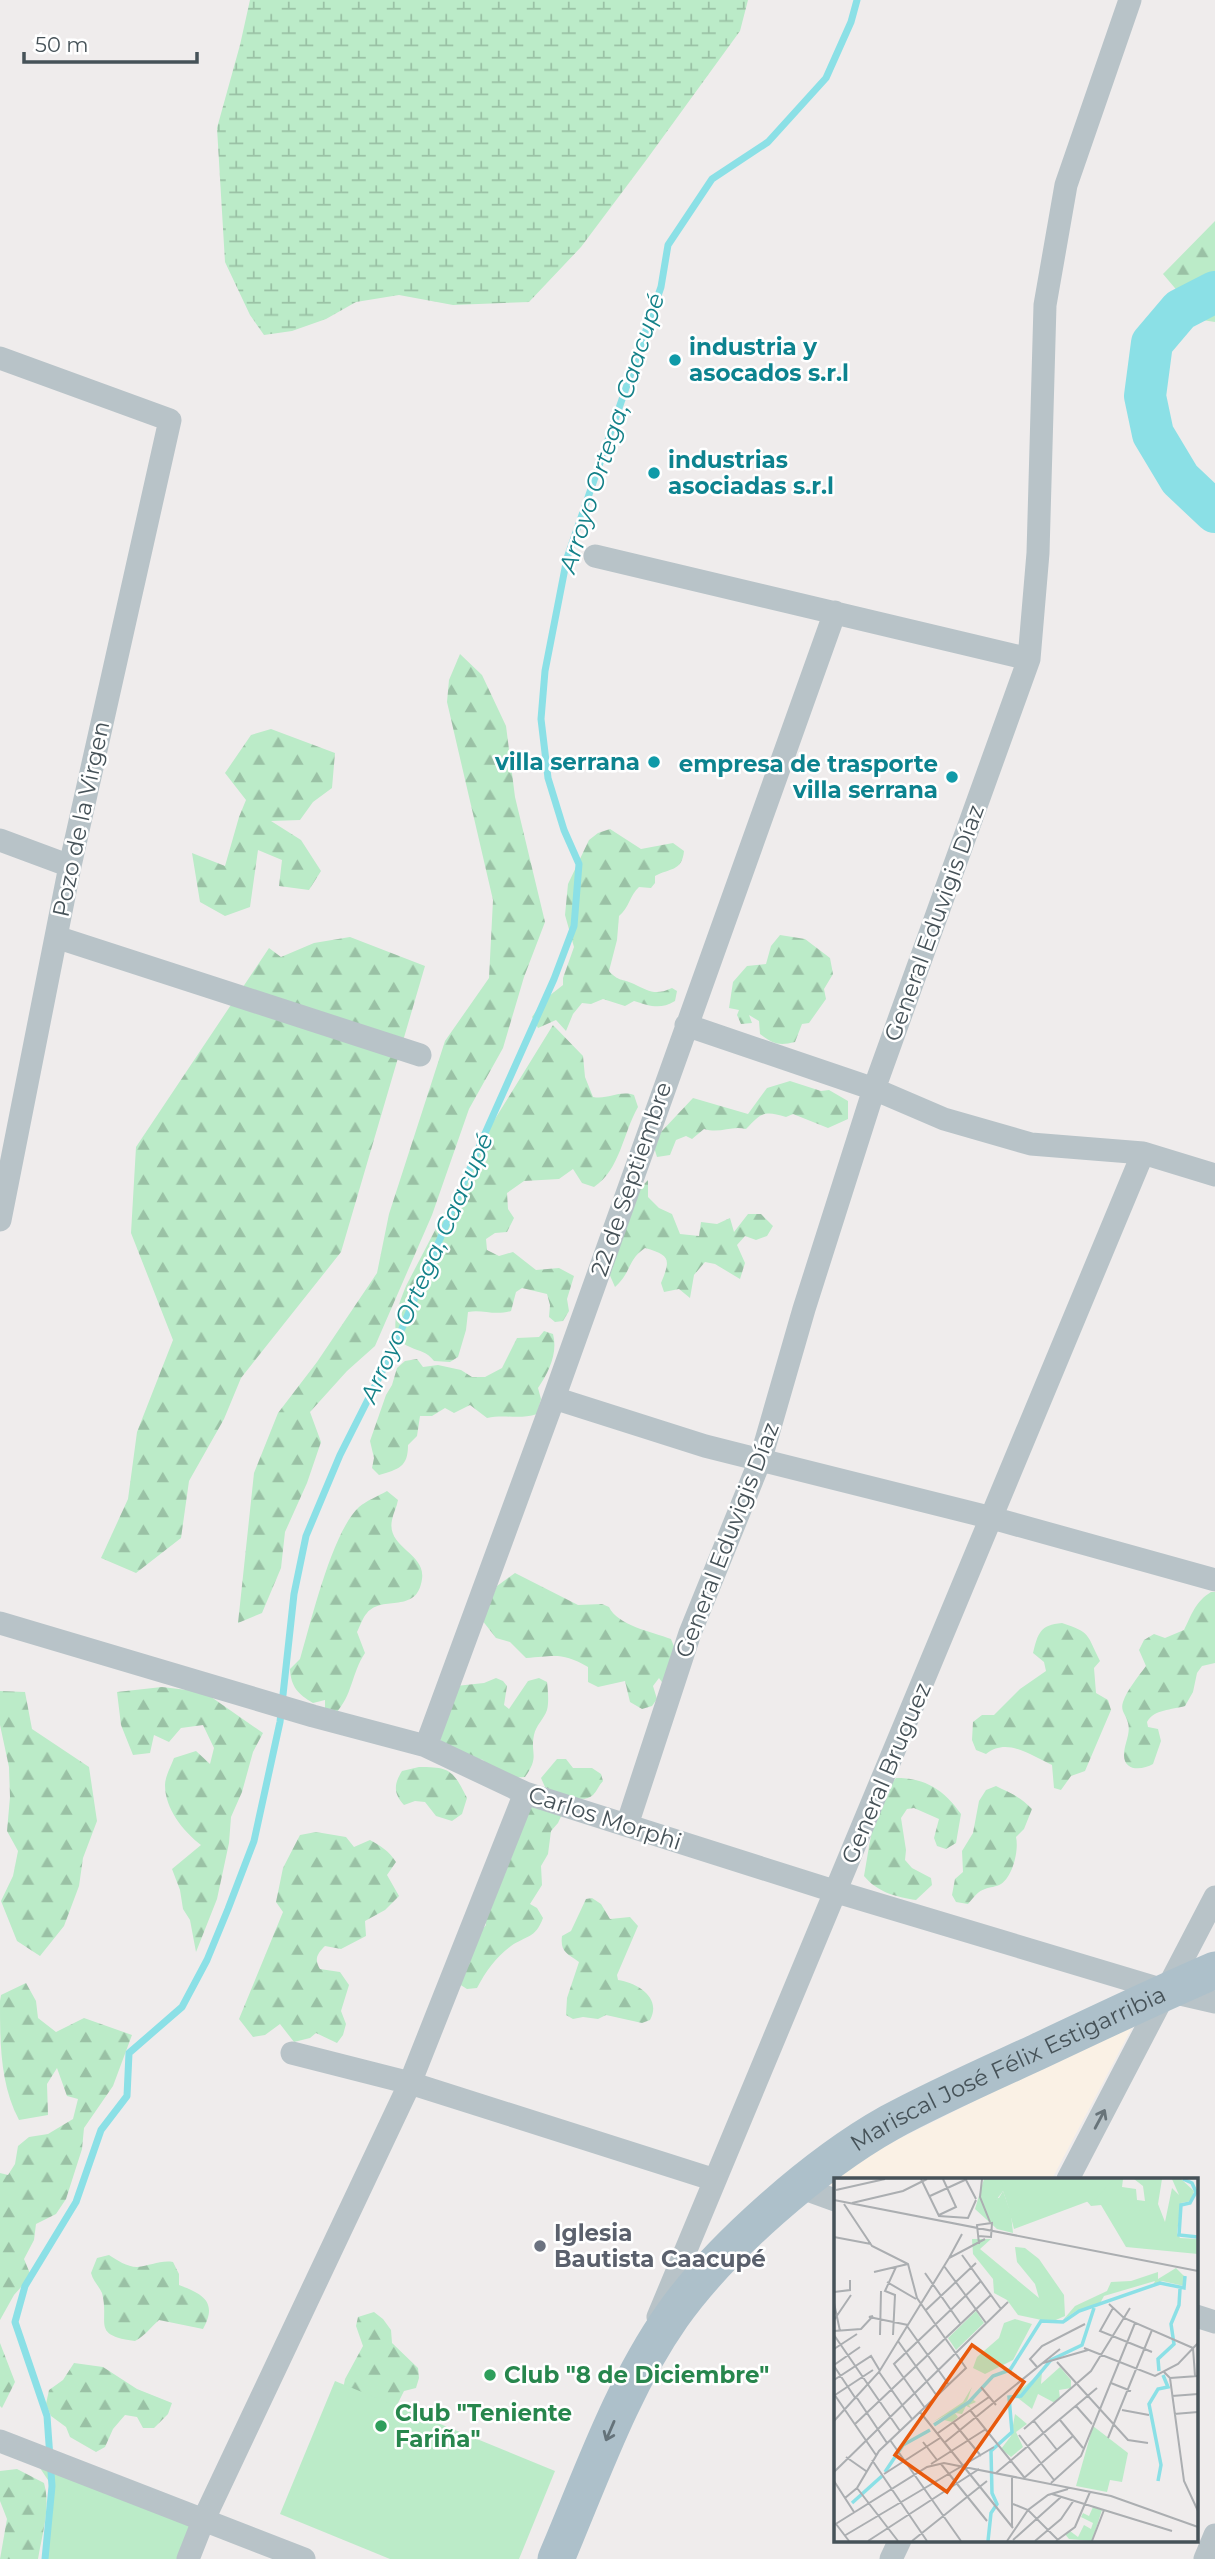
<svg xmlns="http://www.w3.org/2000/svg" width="1215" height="2559" font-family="Montserrat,sans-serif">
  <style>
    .commercial { fill: #faf1e5 }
    .forest { fill: url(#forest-firs) }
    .wetland { fill: url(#wetland-marsh) }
    .park { fill: #bbebc8 }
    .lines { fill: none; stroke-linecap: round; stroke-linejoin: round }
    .stream { stroke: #8be0e6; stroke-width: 7 }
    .river { stroke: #8be0e6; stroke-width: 42 }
    .street { stroke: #b8c3c8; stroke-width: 23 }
    .primary { stroke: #adc0ca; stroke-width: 37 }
    .oneway { stroke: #68747a }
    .oneway2 { stroke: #65737a }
    .culture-dot { fill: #0f9aa8; stroke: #fff; stroke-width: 2.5 }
    .worship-dot { fill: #6b7280; stroke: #fff; stroke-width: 2.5 }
    .leisure-dot { fill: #2e9e5b; stroke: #fff; stroke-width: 2.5 }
    .labels { text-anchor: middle; stroke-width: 5; stroke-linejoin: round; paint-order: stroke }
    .culture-label { font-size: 23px; font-weight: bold; fill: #0d838f; stroke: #fff; text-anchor: start }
    .street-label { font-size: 23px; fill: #465258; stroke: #fff }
    .worship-label { font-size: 23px; font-weight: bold; fill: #5b616d; stroke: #fff; text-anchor: start }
    .leisure-label { font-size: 23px; font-weight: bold; fill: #27864d; stroke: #fff; text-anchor: start }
    .water-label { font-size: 24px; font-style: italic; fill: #138088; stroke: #fff }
    .inset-river { fill: none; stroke: #8be0e6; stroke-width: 3.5 }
    .inset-road { fill: none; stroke: #abaeb1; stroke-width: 2 }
    .view { fill: #e8590c; fill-opacity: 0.15; stroke: #e8590c; stroke-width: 3.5 }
    .inset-edge { fill: none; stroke: #465258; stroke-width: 3.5 }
  </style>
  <defs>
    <pattern id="forest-firs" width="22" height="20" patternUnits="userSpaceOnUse" patternTransform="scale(1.75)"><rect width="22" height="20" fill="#bbebc8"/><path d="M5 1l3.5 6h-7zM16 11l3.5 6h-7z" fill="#9ac1a5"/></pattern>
    <pattern id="wetland-marsh" width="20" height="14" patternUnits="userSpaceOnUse" patternTransform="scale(1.75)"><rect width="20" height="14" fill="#bbebc8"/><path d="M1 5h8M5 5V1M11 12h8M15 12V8" fill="none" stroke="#9ac1a5"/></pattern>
  </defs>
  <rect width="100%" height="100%" fill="#efecec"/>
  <path class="commercial" d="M1136 2020 1052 2179H835V2186L817 2180Z"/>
  <path class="forest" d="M1215 221V322L1202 320 1163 274Z
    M460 654 482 675 506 726 515 797 545 922 524 977 503 1048 469 1109 432 1215 375 1346 347 1371 310 1412 321 1442 307 1483 285 1532 281 1568 262 1613 238 1623 254 1473 278 1413 317 1362 377 1273 389 1214 445 1041 489 978 493 900 447 702 449 680Z
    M271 729 335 753 332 788 313 802 300 820 271 821 301 840 321 871 309 890 279 886 282 860 258 850 250 907 225 916 200 902 192 853 225 866 239 817 246 800 225 773 251 735Z
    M610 829 641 849 673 843 684 851C682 872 669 868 655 876V883L651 888 639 887C630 895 629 908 619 916L617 940 609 971C619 982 621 978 634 984 649 991 655 996 672 988L677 991 675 1001C660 1010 650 1006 634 1001L625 1006 603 999 591 1004 582 1003 573 1014 566 1031 556 1020 538 1028 532 1017 544 1000 563 985V978L574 947 565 915 568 884 589 840 598 833Z
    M780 935 805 939 830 958 833 974 824 989 826 999 809 1023 802 1024 795 1042C779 1046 773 1044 760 1034L759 1021 749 1015 752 1023 741 1024 737 1015 739 1010 729 1008 733 982 747 966 766 964 771 946Z
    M350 937 425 966 341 1252 241 1378 224 1419 189 1481 181 1538 136 1573 101 1558 128 1499 137 1432 173 1340 131 1233 136 1147 269 948 281 957 314 943Z
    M553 1025 583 1056 585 1077 593 1097C608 1100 619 1090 634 1095L638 1107C623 1133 620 1170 594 1187L582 1183 573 1169 559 1179 524 1181 507 1193 508 1209 514 1218 507 1232 495 1233 486 1239 487 1250 499 1256 513 1252 536 1270 559 1268 574 1276 567 1299 569 1311 563 1321 555 1322 549 1317 550 1305 547 1294 522 1288 516 1292 511 1311C494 1316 482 1309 468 1312L466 1330 458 1357 450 1362 434 1361C426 1351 421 1352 410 1347 384 1337 399 1304 406 1286L482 1140Z
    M790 1081 821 1091 829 1090 848 1101V1119L828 1128 793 1114 786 1117C764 1110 761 1113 746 1129 731 1125 721 1134 704 1129L692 1139 686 1136 676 1140 670 1155 657 1157 653 1144 661 1132 693 1098 748 1114 767 1088Z
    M648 1180V1197L659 1208 672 1214 680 1234 699 1236 701 1222 717 1224 730 1218 734 1232 748 1214H761L773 1226 767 1236 756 1240 745 1236 737 1245 745 1263 740 1279 715 1264 705 1262 694 1275 690 1298 679 1289 664 1292 661 1283C671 1259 670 1255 645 1248 627 1260 632 1272 615 1287L608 1271 632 1197Z
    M544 1331 553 1334C558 1353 549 1372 538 1388L541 1399 537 1414C519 1420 505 1414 487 1418L470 1405 454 1413 445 1408 432 1416H420L417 1436 408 1445C408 1467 399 1469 379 1475L372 1468 374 1458 370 1441 386 1395 392 1385 397 1368 405 1361 417 1359 423 1367 438 1365 461 1370 472 1377H485L502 1368 517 1338 539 1337Z
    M387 1491 398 1500C397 1507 393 1513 392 1520 386 1548 426 1553 422 1579 417 1615 383 1594 367 1613 363 1617 360 1626 357 1632L365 1653C351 1674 353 1695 335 1714L325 1712V1700L313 1703C298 1694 291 1687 290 1669L300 1659C311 1622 332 1532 359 1507 366 1501 378 1496 387 1491Z
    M515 1573 578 1605 602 1604 609 1607C617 1625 652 1632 671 1639L679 1659 664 1685 659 1678 653 1686 657 1699 652 1706 642 1709 630 1702 625 1681 598 1687 588 1682V1667C562 1652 555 1656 526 1658L510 1642 496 1638 482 1620 497 1586Z
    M1211 1592H1215V1663L1202 1666 1197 1673 1193 1692 1185 1706C1172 1710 1154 1709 1147 1722L1148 1727 1158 1729 1161 1741 1153 1764C1143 1770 1124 1772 1124 1755 1124 1744 1131 1734 1128 1723 1126 1714 1120 1711 1123 1702 1127 1690 1138 1677 1146 1666L1139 1650 1144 1640 1154 1634 1165 1638 1184 1630C1192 1614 1195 1602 1211 1592Z
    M1062 1623C1091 1633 1086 1633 1100 1661L1094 1668 1096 1693 1108 1700 1111 1710 1085 1771 1071 1776 1061 1790 1054 1788 1052 1765C1030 1755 1007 1737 986 1754L976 1750 972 1740 973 1722 982 1715H994L1020 1689 1046 1671 1044 1662 1033 1653C1038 1633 1040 1625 1062 1623Z
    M496 1678 503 1681 507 1686 504 1705 509 1709 528 1681 539 1678 547 1682C548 1691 549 1702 547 1710 544 1719 536 1725 534 1735 530 1754 540 1756 525 1777 508 1779 492 1775 483 1760 464 1755 449 1751 436 1735L456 1686 484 1683Z
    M162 1687 204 1692 263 1733 253 1752 242 1792 231 1817 229 1843 217 1899 196 1952 190 1920 183 1909 180 1890 172 1869 201 1845C183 1831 165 1809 165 1785 165 1777 171 1766 174 1758L196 1751 210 1764 214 1748 203 1725 181 1728 169 1742 154 1735 150 1753 133 1755 121 1725 117 1692Z
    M0 1691 25 1692 32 1729 89 1767 97 1821 83 1858 79 1886 64 1926 40 1956 17 1941 1 1901 13 1876 18 1851 7 1831 10 1797 9 1767 0 1725Z
    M557 1759H566L573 1768H592L601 1774 603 1781C599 1785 597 1791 593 1795 582 1805 557 1793 545 1787L541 1778Z
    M419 1767C450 1767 453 1770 467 1798L462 1814 452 1821 436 1816 425 1802 415 1801 404 1805C393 1793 394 1784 402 1771Z
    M896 1778C926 1778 944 1790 961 1814L956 1843 946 1849 937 1846 934 1838 939 1819 914 1808 907 1809 901 1818 906 1850 905 1860 912 1868 931 1878 932 1885 916 1900C896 1897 877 1892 864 1876 870 1845 873 1802 896 1778Z
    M996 1786C1010 1793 1021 1797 1032 1809L1024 1829 1016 1837C1019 1850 1013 1876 1001 1884 996 1887 990 1887 985 1889 978 1891 973 1898 968 1904L956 1902 952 1895 955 1879 963 1872 962 1851 973 1833 979 1801 986 1790Z
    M531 1802 564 1810 558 1823 551 1831 548 1854 541 1866 542 1885 530 1904 537 1908 543 1918C535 1939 527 1935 511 1946 496 1957 486 1971 477 1988L467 1989 459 1984 475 1938 486 1925 484 1917Z
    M316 1832 346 1837 354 1847 370 1840C381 1846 389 1851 396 1862L387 1875 399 1896 385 1910 365 1921 366 1936 341 1949 325 1946C317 1954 314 1959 320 1969L340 1972 349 1985 341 2011 346 2024 343 2035 337 2043 316 2033 310 2038 294 2042 280 2024 265 2035 253 2037 239 2019 283 1912 276 1902 283 1868 300 1835Z
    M592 1898 601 1904 610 1919 630 1917 638 1926 617 1975 618 1980C638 1983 662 1998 650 2020L642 2023 606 2015 598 2019 583 2017 573 2019 566 2015 567 1998 579 1962C567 1953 560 1952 562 1936L571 1931 586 1899Z
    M26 1983 36 2001 38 2018 56 2032 84 2018 132 2035 113 2086 84 2128 82 2149 66 2199 56 2214 36 2224 34 2240 24 2259 31 2276 14 2295 0 2320V2173L8 2175 15 2164 18 2146 29 2137 48 2134 73 2119 78 2099 67 2096 57 2068 47 2084 48 2115 19 2120C0 2084 0 2043 0 2001L1 1995Z
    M109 2255C117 2260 127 2267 137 2267 150 2266 160 2260 173 2262L179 2274V2285C203 2294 218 2302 203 2329L159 2320C150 2328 146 2335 135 2341 90 2335 110 2323 102 2293 99 2286 93 2281 91 2273L97 2258Z
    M374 2312 383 2319 391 2330 392 2343 418 2368 419 2378 416 2388 404 2391 397 2405 383 2416 342 2394 345 2379 363 2346 356 2326 358 2317Z
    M0 2343 15 2382 2 2408 0 2406Z
    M74 2363 103 2367 137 2389 172 2403 168 2414 154 2428H143L137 2417 125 2415 113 2429 105 2447 96 2452 70 2437 66 2427 51 2416 46 2404 49 2390 63 2380Z
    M17 2469 44 2483C51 2508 42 2534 38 2559H0L7 2519 0 2501V2471Z"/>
  <path class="wetland" d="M250 0H748L740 31 647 159 581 247 529 302 453 305 399 295 356 302 326 319 292 331 264 335 250 315 225 262 217 128 240 45Z"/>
  <path class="park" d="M335 2381 555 2471 519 2559H390L280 2514Z
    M30 2453 203 2521 188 2559H45L52 2486Z"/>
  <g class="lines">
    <path class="stream" d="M45 2559 52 2486 47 2416 15 2322 25 2286 76 2202 101 2130 127 2096 129 2053 182 2007 207 1960 228 1909 254 1841 280 1722 294 1594 306 1536 340 1455 392 1352 482 1140 554 979 574 926 579 864 564 830 548 778 541 719 545 671 567 558 661 287 668 245 712 179 768 142 826 78 851 22 857 0"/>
    <path class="river" d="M1215 292 1180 310 1152 343 1145 396 1153 434 1180 479 1215 512"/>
    <path class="street" d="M0 358 170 420 70 866 0 1220
      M595 556 1029 659
      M0 840 70 866
      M56 937 420 1055
      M686 1025 874 1089 944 1119 1031 1144 1143 1153 1215 1175
      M554 1398 705 1446 992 1518 1215 1580
      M0 1623 313 1716 426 1746 525 1793 837 1892 1167 1991 1215 2002
      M426 1746 554 1398 835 612
      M627 1825 690 1633 761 1458 804 1309 874 1089 1029 659 1038 553 1045 305 1066 185 1130 0
      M292 2053 410 2083 715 2180
      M1068 2179 1215 1897
      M799 2187 835 2200
      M1196 2316 1215 2322
      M658 2317 1143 1153
      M0 2441 304 2559
      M188 2559 203 2521 410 2083 525 1793
      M891 2559 900 2540
      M1205 2559 1215 2535"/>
    <path class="primary" id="s1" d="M556 2559C591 2477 621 2389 672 2316 720 2248 816 2164 889 2123 937 2097 987 2075 1037 2052 1096 2024 1155 1996 1215 1970"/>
  </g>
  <defs><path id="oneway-shaft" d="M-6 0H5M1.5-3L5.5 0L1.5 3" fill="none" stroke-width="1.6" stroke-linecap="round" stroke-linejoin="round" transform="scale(1.75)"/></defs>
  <use class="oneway" href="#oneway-shaft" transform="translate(1100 2119) rotate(-62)"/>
  <use class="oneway2" href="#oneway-shaft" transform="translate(610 2431) rotate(113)"/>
  <g class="culture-dot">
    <circle cx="675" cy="360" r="7"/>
    <circle cx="654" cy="473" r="7"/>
    <circle cx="654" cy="762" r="7"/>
    <circle cx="952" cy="777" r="7"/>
  </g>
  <circle class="worship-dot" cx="540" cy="2246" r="7"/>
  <g class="leisure-dot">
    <circle cx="490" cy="2375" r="7"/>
    <circle cx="381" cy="2426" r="7"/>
  </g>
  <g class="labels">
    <g class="culture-label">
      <text x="689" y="355">industria y<tspan x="689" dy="26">asocados s.r.l</tspan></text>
      <text x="668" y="468">industrias<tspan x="668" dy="26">asociadas s.r.l</tspan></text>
      <text x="640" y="770" text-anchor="end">villa serrana</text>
      <text x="938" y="772" text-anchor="end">empresa de trasporte<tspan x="938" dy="26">villa serrana</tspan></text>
    </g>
    <g class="street-label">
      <text transform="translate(81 819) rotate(-78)" y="8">Pozo de la Virgen</text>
      <text transform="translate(934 923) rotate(-70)" y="8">General Eduvigis Díaz</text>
      <text transform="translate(631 1179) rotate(-71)" y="8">22 de Septiembre</text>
      <text transform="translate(727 1540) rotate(-69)" y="8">General Eduvigis Díaz</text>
      <text transform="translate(886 1773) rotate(-67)" y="8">General Bruguez</text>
      <text transform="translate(605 1818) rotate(18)" y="8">Carlos Morphi</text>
      <text dy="8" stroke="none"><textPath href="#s1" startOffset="693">Mariscal José Félix Estigarribia</textPath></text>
    </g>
    <g class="worship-label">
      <text x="554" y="2241">Iglesia<tspan x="554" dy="26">Bautista Caacupé</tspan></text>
    </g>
    <g class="leisure-label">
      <text x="504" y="2383">Club "8 de Diciembre"</text>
      <text x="395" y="2421">Club "Teniente<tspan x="395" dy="26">Fariña"</tspan></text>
    </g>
    <g class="water-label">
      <text transform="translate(612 433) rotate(-72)" y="8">Arroyo Ortega, Caacupé</text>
      <text transform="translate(427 1268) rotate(-66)" y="8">Arroyo Ortega, Caacupé</text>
    </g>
  </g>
  <g transform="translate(834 2178)">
    <rect width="364" height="364" fill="#efecec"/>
    <path d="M169 13 177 36 179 55 163 51 141 31 144 21 165 20Z" fill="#bbebc8"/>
    <path d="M150 1H289L288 9 302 11 303 22 311 23 309 8 300 1H328L324 26 331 44 338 10 345 17 338 1H347L360 13 357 23 347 25 343 55 346 60 364 61V76L292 69 267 27 257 28 251 21 177 36 169 13 163 21H144ZM138 61H157L146 71 205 120 201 106 183 84 181 69 191 70 205 81 230 117 231 138 217 144 184 137 173 122 160 115 159 101 139 76ZM342 90 352 100 350 108 328 103 319 107 321 103 270 118 265 127 242 133 229 142 241 128 273 113 277 104 297 103 324 94V101ZM226 189 237 202V210L225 212 226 221 221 225 204 216 198 231 180 217 208 194 207 206ZM138 209 133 223 123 231 138 221 142 224 135 227 137 230 132 228 128 236 121 235 124 239 118 244 110 242 114 236 99 244 129 224ZM181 236 193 246 182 254 189 269 177 279 167 271 177 258Z" fill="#bbebc8"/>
    <path d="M181 141 198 146 179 182 151 196 139 190 143 179 165 160 170 145Z" fill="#bbebc8"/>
    <path d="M259 248 294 275 288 304 276 302 273 314 242 308Z" fill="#bbebc8"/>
    <path d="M167 1H279L263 20 180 51ZM142 133 150 145 122 172 114 160ZM259 329 268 332 258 363 235 361 231 356 236 353 244 359 250 347 257 351 259 345 247 339 249 335 255 338Z" fill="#bbebc8"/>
    <path class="inset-river" d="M349 1 358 5 362 14 356 25 347 27 345 57 364 59M325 193 324 181 340 166 337 146 345 127 346 111M100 247 135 224 159 198 176 192 207 143 229 144 245 133 326 105 350 110 351 98M51 294 69 267 96 252M324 303 327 287 315 226 324 211 334 209 329 197M18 325 48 298M154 363 157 335 163 326 158 315 157 273 178 254 175 219 187 218 217 182 248 167 260 130"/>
    <path class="inset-road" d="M87 1 105 38 134 40 142 22M148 1 146 19 156 44M132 2 142 21M2 12 51 1M96 18 133 1M0 22 364 93M18 25 69 13 93 1M10 26 38 68 74 86 83 120 132 190 45 273 23 310 11 320M105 37 122 29 109 1M144 58 157 59 158 45 143 47 145 66M0 59 37 66M128 77 167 131M115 80 128 56M110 88 152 145M40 94 74 86M91 95 126 145M53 104 82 121M0 114 16 112V102M0 125 6 153M275 126 290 140 359 170M279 130 266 153 318 174M92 132 142 85M39 138 35 139 74 147M0 142 17 117M73 148 115 207M0 153 27 151 39 138M0 157 35 208M46 157 47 113M59 157 61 117 51 113 62 89M64 163 103 218M250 170 321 198 344 186 364 165M359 170 361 198M0 171 23 156M223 184 294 262 314 265M209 185 254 172M0 187 26 169M0 188 22 221M203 189 196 181 208 168 251 146M45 194 78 241M330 194 336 200 350 303 364 333M336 200 364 198M0 202 37 178 46 193M277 205 297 213M35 208 66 253M147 209 162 227M0 216 42 277M1 217 39 192M338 218 364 216M23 220 53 265M242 228 258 246M91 230 60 186 147 103M136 232 190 299M288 232 315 237M86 234 179 350M340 236 364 234M226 242 249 270M0 243 45 194 115 80 151 61M200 243 223 272M119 244 147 278M21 246 157 117M190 251 257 193 296 130M104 255 155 219M185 257 220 302M274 260 318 152M56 262 127 363M89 264 103 282M110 265 226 171M12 279 32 293M38 282 93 363M97 286 152 251M107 286 153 343M0 294 174 124M162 295 263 210M50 296 106 260M190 300 239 258M0 303 20 334M217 305 247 278 301 145M23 310 64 363M218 316 338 353M179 326 194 332 224 362M2 346 15 363M0 347 93 289 110 285 277 318 364 349M178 348V298M10 358 160 269M179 362 227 319M34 363 145 291M78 363 153 303M173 363 194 332 214 317 234 311M201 363 227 341 240 322M222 363 241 349 256 314M258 363 270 332"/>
    <path class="view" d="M138 167 190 204 113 314 61 277Z"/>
    <rect width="364" height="364" class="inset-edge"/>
  </g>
  <path d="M24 52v10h173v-10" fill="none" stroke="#465258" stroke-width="3.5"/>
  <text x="35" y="52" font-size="21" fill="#465258" stroke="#ffffff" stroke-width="5" paint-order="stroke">50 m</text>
</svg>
